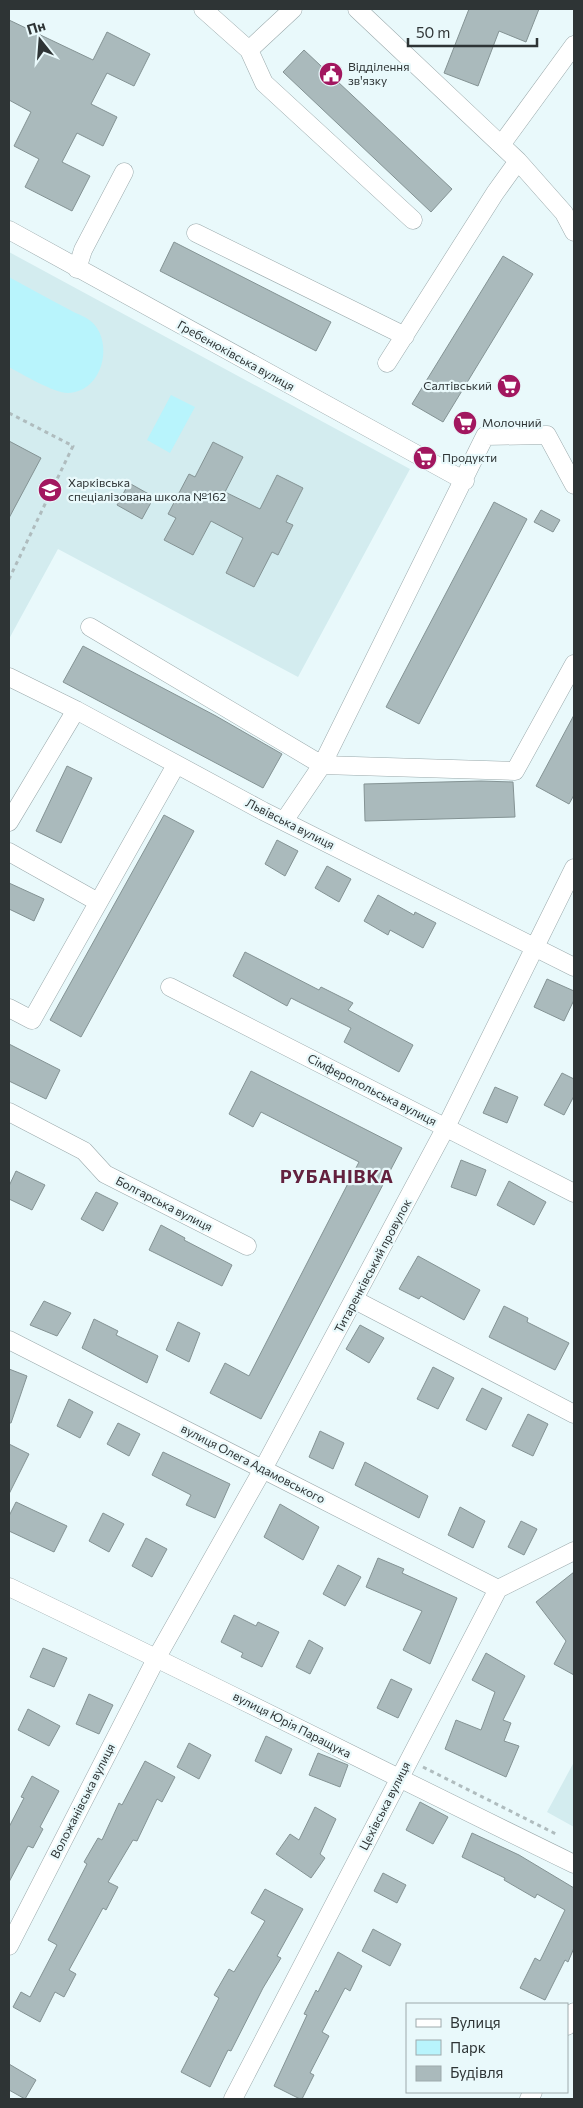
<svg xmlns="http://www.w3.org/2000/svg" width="583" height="2108" font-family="Commissioner,sans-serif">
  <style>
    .built { fill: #d3ecef }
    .green { fill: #b8f4fc }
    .building { fill: #aababc; stroke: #849394 }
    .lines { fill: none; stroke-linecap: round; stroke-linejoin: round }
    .minor-casing { stroke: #9aa9ab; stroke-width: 19 }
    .path { stroke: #afbcbe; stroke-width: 3; stroke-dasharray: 4 4; stroke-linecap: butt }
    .minor { stroke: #fff; stroke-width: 18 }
    .labels { text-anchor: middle; stroke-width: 4.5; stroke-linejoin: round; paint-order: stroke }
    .poi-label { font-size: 12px; fill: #2e3435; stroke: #e9f9fb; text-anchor: start }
    .street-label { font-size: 12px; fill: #2e3435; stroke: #e9f9fb }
    .district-label { font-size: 18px; font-weight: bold; letter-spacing: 1px; fill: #63213e; stroke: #e9f9fb }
  </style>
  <rect width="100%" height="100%" fill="#e9f9fb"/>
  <path class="built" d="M9 252 410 469 298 677 58 549 9 639Z
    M574 1762V1827L547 1812Z"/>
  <path class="green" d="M9 277C29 288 49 299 70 310 77 314 87 317 93 323 114 345 102 392 68 393 54 393 22 374 9 367Z
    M171 395 195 407 170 453 147 440Z"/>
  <path class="building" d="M469 9H539L526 42 499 31 478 86 444 73Z
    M9 20 93 60 107 32 150 54 134 86 107 73 91 104 117 117 103 146 77 133 62 162 90 176 72 211 25 187 39 159 14 146 31 112 9 100Z
    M304 50 452 189 431 212 283 72Z
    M174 242 331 322 316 351 160 271Z
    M503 256 533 274 443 422 412 404Z
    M9 441 41 458 9 518Z
    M213 442 243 457 225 492 260 509 277 475 303 488 286 522 293 525 278 555 272 552 254 587 226 573 243 538 211 521 193 555 164 540 176 518 168 514 189 474 195 477Z
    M129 483 154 497 142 519 117 505Z
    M494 502 527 519 419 724 386 707Z
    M541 510 560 520 553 532 534 522Z
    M83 646 216 716 282 754 263 788 63 682Z
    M574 715V795L569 804 536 786Z
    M67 766 92 778 61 843 36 831Z
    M481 781 513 782 515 817 365 821 364 784Z
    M164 815 194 831 81 1037 50 1020Z
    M277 840 298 851 285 876 265 864Z
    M327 866 351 879 339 902 315 888Z
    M9 883 44 899 34 921 9 909Z
    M378 895 414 915 415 912 436 923 423 948 390 930 388 935 364 921Z
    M245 952 319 990 321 987 353 1003 348 1010 413 1045 399 1072 344 1042 351 1028 291 998 287 1006 233 976Z
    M547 979 574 991V1000L564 1021 534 1007Z
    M9 1044 60 1070 46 1099 9 1081Z
    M251 1071 402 1148 261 1419 210 1393 225 1363 249 1376 359 1162 261 1112 253 1127 229 1114Z
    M562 1073 574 1079V1096L564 1115 544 1105Z
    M495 1087 518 1097 507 1123 483 1113Z
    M461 1160 486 1170 476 1196 451 1187Z
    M16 1171 45 1185 32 1210 9 1199V1186Z
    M509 1181 546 1202 534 1225 497 1205Z
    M96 1192 118 1203 103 1231 81 1219Z
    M161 1225 185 1238 184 1240 232 1265 222 1286 149 1250Z
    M418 1256 480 1290 464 1320 421 1296 419 1299 399 1289Z
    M44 1301 71 1313 57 1336 30 1325Z
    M504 1306 528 1318 527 1322 569 1343 555 1370 489 1337Z
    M94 1319 118 1331 116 1335 158 1356 147 1383 82 1348Z
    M178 1322 200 1333 189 1362 166 1350Z
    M360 1325 384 1338 369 1363 346 1349Z
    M433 1367 454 1378 438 1409 417 1399Z
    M9 1369 27 1376 11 1423H9Z
    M482 1388 502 1398 486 1430 466 1420Z
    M69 1399 93 1412 80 1438 57 1426Z
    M528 1414 548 1424 533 1456 512 1446Z
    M118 1423 140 1434 129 1456 107 1444Z
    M320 1431 344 1443 333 1469 309 1457Z
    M9 1444 29 1454 9 1494Z
    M163 1452 230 1484 215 1518 186 1505 191 1495 152 1475Z
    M365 1462 428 1496 419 1518 355 1485Z
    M16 1502 67 1526 54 1552 9 1531V1516Z
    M280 1504 319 1527 303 1560 264 1537Z
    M460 1507 485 1521 473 1548 448 1535Z
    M103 1513 124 1524 109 1552 89 1541Z
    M521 1521 537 1529 524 1555 508 1547Z
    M146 1538 167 1549 152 1577 132 1566Z
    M378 1558 404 1569 402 1573 457 1598 430 1664 403 1650 422 1611 366 1587Z
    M338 1565 361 1577 345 1606 323 1594Z
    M574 1572V1675L554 1664 566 1641 536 1602Z
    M234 1615 256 1626 258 1622 279 1632 262 1667 241 1657 243 1653 221 1642Z
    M309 1640 323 1648 310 1674 296 1667Z
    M43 1648 67 1658 54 1687 30 1677Z
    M486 1653 525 1676 503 1720 511 1723 504 1741 519 1746 506 1777 445 1749 456 1720 481 1730 495 1692 472 1680Z
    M391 1679 412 1689 398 1718 377 1708Z
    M89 1694 113 1705 99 1734 76 1724Z
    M28 1709 60 1726 49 1746 18 1730Z
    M266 1736 292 1749 281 1774 255 1761Z
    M189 1743 211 1755 199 1779 177 1767Z
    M318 1753 348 1765 340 1787 309 1775Z
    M145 1761 175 1777 162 1802 157 1799 137 1841 133 1840 108 1882 118 1887 106 1910 103 1908 69 1970 76 1974 64 1997 55 1992 40 2022 13 2007 21 1992 30 1997 57 1945 48 1940 87 1864 84 1862 98 1838 102 1840 119 1803 122 1805Z
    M32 1776 59 1791 40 1827 43 1829 33 1848 28 1846 9 1882V1827L24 1798 21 1797Z
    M420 1802 448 1817 433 1844 406 1830Z
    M315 1807 336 1819 320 1854 325 1858 311 1878 276 1854 290 1834 299 1840Z
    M472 1833 519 1855 574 1888V1948L568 1962 565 1960 545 2000 520 1988 535 1958 540 1961 565 1910 537 1894 535 1898 504 1880 505 1878 462 1857Z
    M383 1873 406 1885 397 1903 374 1891Z
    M265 1889 303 1909 277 1956 281 1958 263 1988 231 2051 228 2050 210 2087 181 2072 219 1998 214 1995 229 1969 234 1972 265 1921 251 1913Z
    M373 1929 401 1944 390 1966 362 1951Z
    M338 1952 362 1966 350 1991 345 1988 322 2032 329 2036 310 2073 314 2075 302 2099H300L274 2086 307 2015 304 2014 316 1990 318 1992Z
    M9 2064 36 2080 25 2099 9 2090Z"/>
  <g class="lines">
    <g class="minor-casing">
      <path id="minor" d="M203 9 249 50 293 9
        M357 9 518 161 564 213 574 232
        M249 50 264 83 413 220
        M501 145 574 45
        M9 230 465 481
        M196 233 405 336
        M77 269 83 250 124 172
        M387 363 495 193 518 161
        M90 627 322 765 515 771 574 664
        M9 677 76 710 263 811 574 967
        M284 821 322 765 485 436 547 435 574 485
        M9 822 76 710
        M9 852 98 902
        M170 987 574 1193
        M9 1008 32 1020 176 765
        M9 1112 84 1151 105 1174 247 1246
        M355 1300 574 1414
        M9 1340 498 1589
        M9 1587C198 1677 385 1772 574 1864
        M9 1946 157 1657 263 1469 446 1127 574 868
        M567 2026 574 2012
        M233 2099 498 1589 574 1551
        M529 2099 533 2092"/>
    </g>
    <path class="path" d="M9 413 73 446 9 579
      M423 1767 556 1834"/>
    <use href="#minor" class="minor"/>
  </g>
  <defs>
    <g id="civic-disc" transform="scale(1.25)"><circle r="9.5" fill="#a2175f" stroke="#e9f9fb"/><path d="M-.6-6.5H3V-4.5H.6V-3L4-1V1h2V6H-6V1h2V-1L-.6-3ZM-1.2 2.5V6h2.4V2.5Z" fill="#fff"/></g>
    <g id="supermarket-disc" transform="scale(1.25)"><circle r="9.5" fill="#a2175f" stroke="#e9f9fb"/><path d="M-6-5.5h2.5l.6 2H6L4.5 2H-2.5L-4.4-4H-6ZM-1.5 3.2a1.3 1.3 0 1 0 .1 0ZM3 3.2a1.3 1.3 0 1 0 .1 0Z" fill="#fff"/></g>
    <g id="school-disc" transform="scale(1.25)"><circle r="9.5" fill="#a2175f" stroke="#e9f9fb"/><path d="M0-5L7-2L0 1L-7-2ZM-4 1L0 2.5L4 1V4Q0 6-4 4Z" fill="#fff"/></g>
  </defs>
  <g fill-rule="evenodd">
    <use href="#civic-disc" x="331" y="74"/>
    <use href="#supermarket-disc" x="509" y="386"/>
    <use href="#supermarket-disc" x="465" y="423"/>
    <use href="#supermarket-disc" x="425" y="458"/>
    <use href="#school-disc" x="50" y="490"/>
  </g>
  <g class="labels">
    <g class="poi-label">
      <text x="348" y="71">Відділення<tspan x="348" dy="14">зв'язку</tspan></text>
      <text x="492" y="390" text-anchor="end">Салтівський</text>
      <text x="482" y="427">Молочний</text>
      <text x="442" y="462">Продукти</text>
      <text x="68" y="487">Харківська<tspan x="68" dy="14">спеціалізована школа №162</tspan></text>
    </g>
    <g class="street-label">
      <text transform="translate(236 356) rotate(29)" y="4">Гребенюківська вулиця</text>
      <text transform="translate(290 824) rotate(27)" y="4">Львівська вулиця</text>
      <text transform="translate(372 1090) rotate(27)" y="4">Сімферопольська вулиця</text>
      <text transform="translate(164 1204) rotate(27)" y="4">Болгарська вулиця</text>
      <text transform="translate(373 1266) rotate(-62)" y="4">Титаренківський провулок</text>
      <text transform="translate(253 1464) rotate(27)" y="4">вулиця Олега Адамовського</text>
      <text transform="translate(292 1725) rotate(27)" y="4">вулиця Юрія Паращука</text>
      <text transform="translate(83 1801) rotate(-63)" y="4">Воложанівська вулиця</text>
      <text transform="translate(385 1806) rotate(-63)" y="4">Цехівська вулиця</text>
    </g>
    <g class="district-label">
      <text x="337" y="1183">РУБАНІВКА</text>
    </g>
  </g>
  <rect width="583" height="2108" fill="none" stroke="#2e3435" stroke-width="20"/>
  <rect x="406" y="2003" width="162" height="90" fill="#e9f9fb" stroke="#9eaaac"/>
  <rect x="416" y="2019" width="25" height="8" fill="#ffffff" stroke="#9eaaac"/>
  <text x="450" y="2028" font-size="15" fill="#2e3435">Вулиця</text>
  <rect x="416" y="2040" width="25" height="15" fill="#b8f4fc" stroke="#9eaaac"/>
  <text x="450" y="2053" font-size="15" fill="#2e3435">Парк</text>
  <rect x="416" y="2066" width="25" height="15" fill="#aababc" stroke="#9eaaac"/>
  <text x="450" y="2078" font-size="15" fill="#2e3435">Будівля</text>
  <g transform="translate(40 40) rotate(343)" stroke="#e9f9fb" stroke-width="4" paint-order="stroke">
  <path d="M0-4L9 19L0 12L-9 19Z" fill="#2e3435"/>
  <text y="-8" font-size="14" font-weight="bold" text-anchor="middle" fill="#2e3435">Пн</text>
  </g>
  <path d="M408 38v8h129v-8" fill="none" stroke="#2e3435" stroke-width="2.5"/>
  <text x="416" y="38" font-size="15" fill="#2e3435" stroke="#e9f9fb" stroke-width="4" paint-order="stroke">50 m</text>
</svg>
